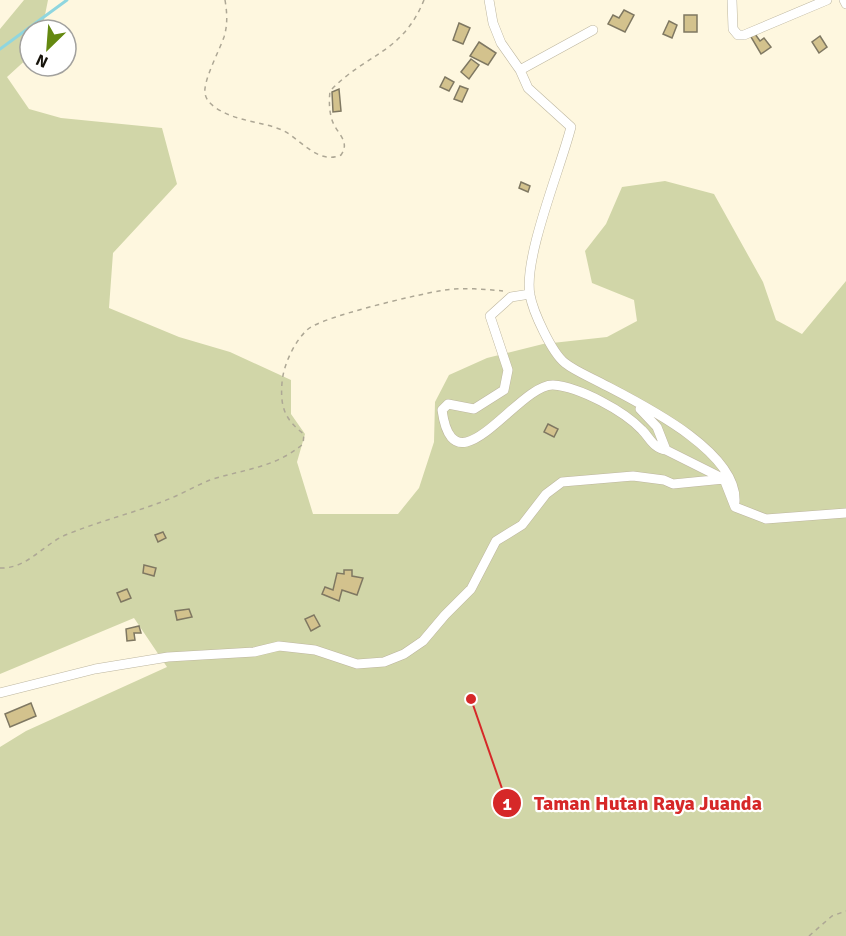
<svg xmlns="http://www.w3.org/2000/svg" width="846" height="936" font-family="Signika,sans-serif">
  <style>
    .green { fill: #d1d6a8 }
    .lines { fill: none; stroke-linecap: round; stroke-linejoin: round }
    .stream { stroke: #8fd6df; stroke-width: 3 }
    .building { fill: #d3c28d; stroke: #7f7862; stroke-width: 1.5 }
    .minor-casing { stroke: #bdb69f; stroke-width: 10 }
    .path { stroke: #ada795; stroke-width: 1.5; stroke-dasharray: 4.5 4.5; stroke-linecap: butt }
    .minor { stroke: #fff; stroke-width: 9 }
    .leader { fill: none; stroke: #d62828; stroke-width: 2 }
    .callout-dot { fill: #d62828; stroke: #fff; stroke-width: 2 }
    .mark-label { font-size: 18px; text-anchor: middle; font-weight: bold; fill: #fff }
    .callout-label { font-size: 20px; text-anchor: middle; font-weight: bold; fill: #d62828; stroke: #fff; stroke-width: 4.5; stroke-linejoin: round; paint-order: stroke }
  </style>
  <rect width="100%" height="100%" fill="#fef7df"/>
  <path class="green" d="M24 0H48L42 30H30V56L7 77 29 109 61 118 162 128 177 184 113 253 109 308 179 337 230 352 291 380V414L305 434 297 462 313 514H398L419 488 434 442 435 402 449 375 487 358 543 344 607 337 637 321 634 300 592 283 585 251 606 224 622 187 665 181 714 194 763 282 776 320 802 334 846 281V936H0V747L26 731 167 667 134 618 0 674V29Z"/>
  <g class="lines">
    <path class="stream" d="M0 49 67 0"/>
  </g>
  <path class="building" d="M624 10 634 15 625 32 608 24 613 15 619 18Z
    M684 15H697V32H684Z
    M669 21 677 25 672 38 663 34Z
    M459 23 470 28 463 44 453 40Z
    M755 34 760 41 764 38 771 47 761 54 751 37Z
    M820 36 827 47 819 53 812 42Z
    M479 42 496 53 488 65 470 56Z
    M471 59 479 65 469 79 461 72Z
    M445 77 454 82 449 91 440 87Z
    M460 86 468 89 462 102 454 99Z
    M339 89 341 111 333 112 332 92Z
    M521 182 530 186 528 192 519 188Z
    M548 424 558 429 554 437 544 432Z
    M163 532 166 538 158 542 155 535Z
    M144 565 156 568 154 576 143 573Z
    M344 570H352V576L363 578 357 595 342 590 339 601 322 594 325 587 333 590 337 573 344 574Z
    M127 589 131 598 121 602 117 593Z
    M189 609 192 617 177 620 175 611Z
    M314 615 320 626 311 631 305 619Z
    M139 626 141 633H134L135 640 127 641 126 629Z
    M31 703 36 716 10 727 5 714Z"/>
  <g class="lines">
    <g class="minor-casing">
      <path id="minor" d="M489 0 493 23 501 43 520 70 528 88 571 127C561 167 523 258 530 295 533 312 552 353 565 363 575 371 590 377 601 383 641 404 738 451 735 502
        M732 0 733 29 738 35H744L827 0
        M844 0 846 4
        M520 70 593 30
        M530 294 511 297 490 316 508 370 504 390 474 409 448 404 442 410C454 496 518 384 553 385 580 387 624 411 642 430 650 438 653 448 666 450
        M640 409 657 427 666 450 724 479
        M0 693 95 669 168 657 254 652 279 646 315 650 357 664 384 662 404 654 423 641 445 615 471 589 496 541 522 525 546 494 562 482 633 476 664 480 673 484 724 479 735 507 766 519 846 513"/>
    </g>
    <path class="path" d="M225 0C227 12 228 24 224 37 220 49 203 81 205 93 206 102 215 108 223 112 242 122 265 122 284 131 301 140 319 165 341 155 351 141 336 133 332 120 329 110 329 101 330 91 366 53 402 54 424 0
      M0 568C28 569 44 543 68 534 100 521 133 513 164 501 180 495 195 486 210 480 244 469 275 468 303 444L304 434C285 420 280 407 282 383 283 366 294 342 307 330 320 317 416 295 439 291 460 287 482 289 503 291
      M809 936 832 916 846 911"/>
    <use href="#minor" class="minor"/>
  </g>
  <path class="leader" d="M471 699L507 803"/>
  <g class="callout-dot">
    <circle cx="471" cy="699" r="6"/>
    <circle cx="507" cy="803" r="15"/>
  </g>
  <g class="mark-label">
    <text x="507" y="810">1</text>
  </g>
  <g class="callout-label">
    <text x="648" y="810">Taman Hutan Raya Juanda</text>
  </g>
  <g transform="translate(48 48) rotate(205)"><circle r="28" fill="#ffffff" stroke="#a2a19e" stroke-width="1.5"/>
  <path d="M0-4.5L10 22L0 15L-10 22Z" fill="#648910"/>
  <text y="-9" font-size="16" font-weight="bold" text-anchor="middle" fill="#17140c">N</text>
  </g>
</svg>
